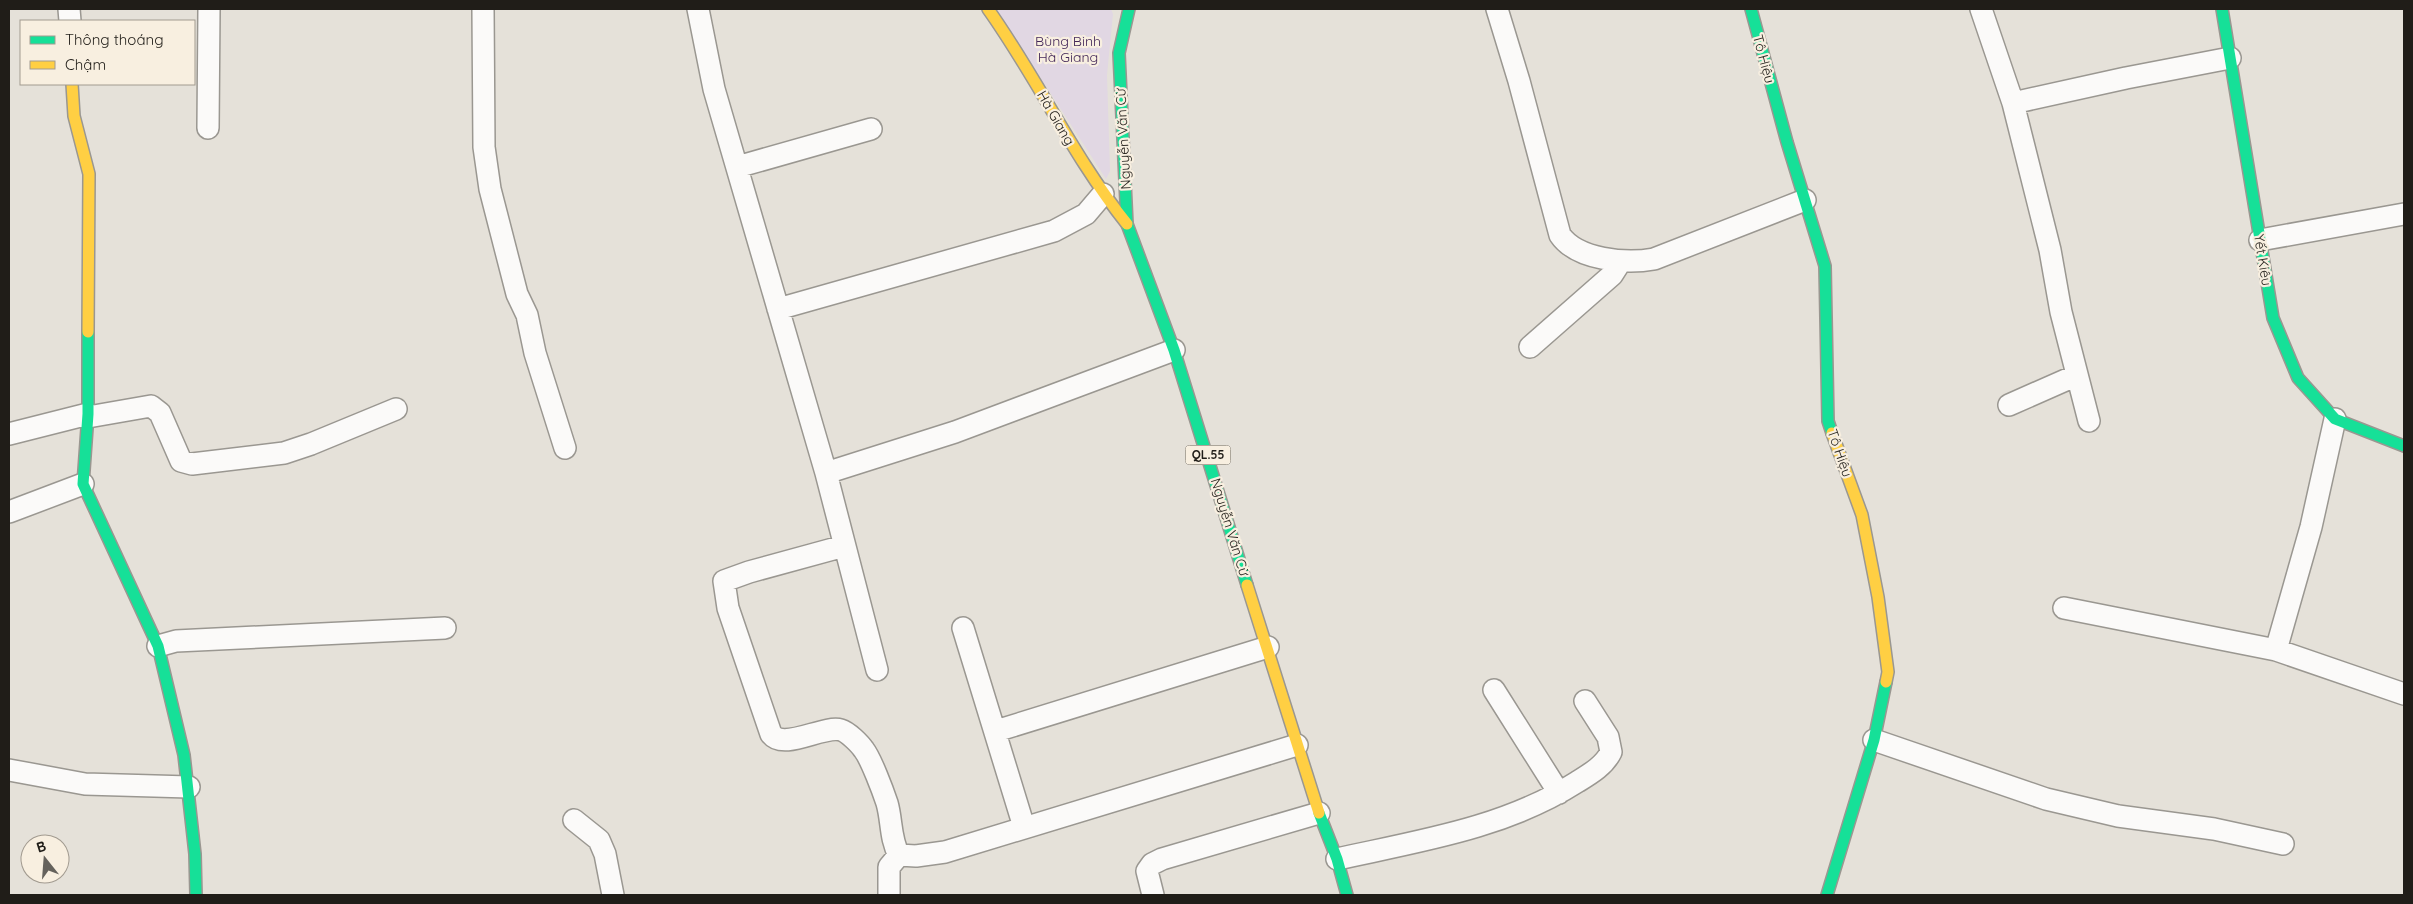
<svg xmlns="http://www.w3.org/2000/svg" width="2413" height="904" font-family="Quicksand,sans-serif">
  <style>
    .green { fill: #e1d7e3 }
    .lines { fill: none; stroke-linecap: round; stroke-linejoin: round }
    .street-casing { stroke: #9a9791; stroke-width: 24 }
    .fast-casing { stroke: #9a9791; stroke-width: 14 }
    .slow-casing { stroke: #9a9791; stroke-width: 14 }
    .street { stroke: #fbfaf9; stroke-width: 21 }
    .fast { stroke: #16e098; stroke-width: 11 }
    .slow { stroke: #ffcf43; stroke-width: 11 }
    .labels { text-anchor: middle; stroke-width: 4.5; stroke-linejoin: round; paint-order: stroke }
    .shield { fill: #f8efe0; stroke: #615c54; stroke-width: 1 }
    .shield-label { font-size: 12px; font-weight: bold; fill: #201d18 }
    .park-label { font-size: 14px; fill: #442859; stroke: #f8efe0 }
    .street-label { font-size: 14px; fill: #201d18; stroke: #f8efe0 }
  </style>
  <rect width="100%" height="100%" fill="#e5e1d9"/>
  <path class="green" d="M996 9H1111L1113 14 1107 75 1110 171 1106 179Z"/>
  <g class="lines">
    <g class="street-casing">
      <path id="street" d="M69 9 70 21
        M483 9 484 147 490 189 517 294 527 315 535 353 565 448
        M698 9 714 89 826 473 877 670
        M1497 9 1519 81 1560 235C1577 260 1626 264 1654 259L1805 200
        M1981 9 2013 103 2050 250 2061 312 2089 421
        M2013 103 2126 78 2230 58
        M208 128 209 9
        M737 167 871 129
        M2260 240 2404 214
        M778 309 1054 231 1086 214 1103 194
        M1530 347 1612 275 1621 261
        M2009 405 2077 375
        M88 417 151 406 160 413 181 461 192 464 284 453 311 444 396 409
        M9 434 88 414
        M826 473 955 432 1174 350
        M9 512 83 484
        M844 546 749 572 724 581 728 608 771 734C784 751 823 725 841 730 848 732 860 744 864 750 871 759 883 791 887 803 892 820 890 839 899 855
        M2064 608 2276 650 2404 694
        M963 628 1024 827
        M158 646 176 641 445 628
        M2276 650 2311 527 2335 419
        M1494 690 1559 793
        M996 731 1268 647
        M1874 740 2046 799 2118 816 2214 829 2283 844
        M9 770 85 784 189 787
        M574 820 599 840 605 854 613 895
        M899 855 916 856 945 852 1297 745
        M1337 859C1419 841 1505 828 1577 782 1590 774 1604 766 1611 752L1608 737 1585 701
        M889 895V867L899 855
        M1153 895 1147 871 1152 864 1162 859 1319 813"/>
    </g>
    <g class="fast-casing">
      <path id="fast" d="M1129 9 1119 53 1127 224 1174 350 1247 585
        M1751 9 1787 142 1825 266 1828 421 1832 433
        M2222 9 2273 318 2298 378 2335 419 2404 446
        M88 332V414L83 484 158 646 184 755 195 854 196 895
        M1319 813 1337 859 1347 895
        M1827 895 1874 740 1886 682"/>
    </g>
    <g class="slow-casing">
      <path id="slow" d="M988 9C1038 79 1073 157 1127 224
        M72 84 74 116 89 174 88 332
        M1832 433 1862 515 1878 597 1888 672 1886 682
        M1247 585 1319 813"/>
    </g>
    <use href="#street" class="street"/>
    <use href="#fast" class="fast"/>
    <use href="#slow" class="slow"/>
  </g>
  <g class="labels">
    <rect class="shield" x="1185.5" y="445.5" width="45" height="19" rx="4"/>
    <g class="shield-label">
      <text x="1208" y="459">QL.55</text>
    </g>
    <g class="park-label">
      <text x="1068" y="46">Bùng Binh<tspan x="1068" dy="16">Hà Giang</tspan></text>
    </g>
    <g class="street-label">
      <text transform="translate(1764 59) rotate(75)" y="5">Tô Hiệu</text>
      <text transform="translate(1056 118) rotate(60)" y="5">Hà Giang</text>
      <text transform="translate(1123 139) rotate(-93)" y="5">Nguyễn Văn Cừ</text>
      <text transform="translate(2263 260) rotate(81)" y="5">Yết Kiêu</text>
      <text transform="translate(1840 453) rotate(71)" y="5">Tô Hiệu</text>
      <text transform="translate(1230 527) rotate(73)" y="5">Nguyễn Văn Cừ</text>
    </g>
  </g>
  <rect width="2413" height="904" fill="none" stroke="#201d18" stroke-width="20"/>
  <rect x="20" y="20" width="175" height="65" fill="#f8efe0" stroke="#a29b90"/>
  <rect x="30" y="36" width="25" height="8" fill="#16e098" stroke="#a29b90"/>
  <text x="65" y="45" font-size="15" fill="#201d18">Thông thoáng</text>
  <rect x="30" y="61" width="25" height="8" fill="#ffcf43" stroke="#a29b90"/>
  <text x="65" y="70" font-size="15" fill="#201d18">Chậm</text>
  <g transform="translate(45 859) rotate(343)"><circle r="24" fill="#f8efe0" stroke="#a29b90"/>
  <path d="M0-4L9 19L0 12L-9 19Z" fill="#65625c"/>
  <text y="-8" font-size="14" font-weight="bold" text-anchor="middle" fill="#201d18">B</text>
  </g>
</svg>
